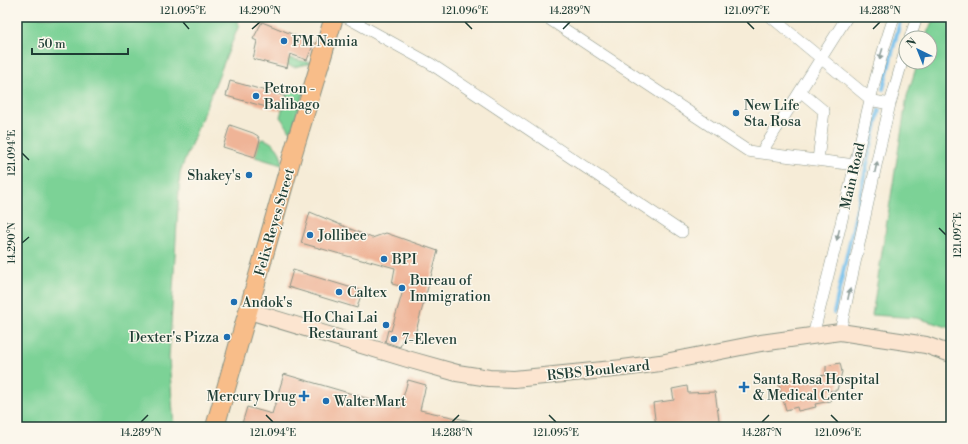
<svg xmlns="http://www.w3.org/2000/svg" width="968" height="444" font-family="'Libre Bodoni',serif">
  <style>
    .green { fill: #7cd296; stroke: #4e8865 }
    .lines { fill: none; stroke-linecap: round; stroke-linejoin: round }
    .stream { stroke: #73c0ed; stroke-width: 4 }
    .building { fill: #efb497 }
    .street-casing { stroke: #8a9486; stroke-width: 12 }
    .secondary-casing { stroke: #8a9486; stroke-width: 18 }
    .primary-casing { stroke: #8a9486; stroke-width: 20 }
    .street { stroke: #fff; stroke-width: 11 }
    .secondary { stroke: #fce5d0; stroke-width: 16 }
    .primary { stroke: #f8bd89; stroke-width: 18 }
    .oneway { fill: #8f9e9a }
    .ticks { fill: none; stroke: #1f3d34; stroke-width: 1.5 }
    .poi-dot { fill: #1f6fb2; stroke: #fbf7ec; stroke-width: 1.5 }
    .labels { text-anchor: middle; stroke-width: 3; stroke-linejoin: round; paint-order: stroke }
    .poi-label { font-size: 14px; fill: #1f3d34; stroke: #fbf7ec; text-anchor: start }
    .street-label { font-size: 14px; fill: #1f3d34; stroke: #fbf7ec }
    .neatline { fill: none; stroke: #1f3d34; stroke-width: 1.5 }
    .ticks-label { font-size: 10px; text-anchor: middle; fill: #1f3d34 }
  </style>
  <rect width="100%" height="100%" fill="#fbf7ec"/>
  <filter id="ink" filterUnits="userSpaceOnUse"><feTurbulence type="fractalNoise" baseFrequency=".025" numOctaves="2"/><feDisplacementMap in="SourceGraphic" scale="8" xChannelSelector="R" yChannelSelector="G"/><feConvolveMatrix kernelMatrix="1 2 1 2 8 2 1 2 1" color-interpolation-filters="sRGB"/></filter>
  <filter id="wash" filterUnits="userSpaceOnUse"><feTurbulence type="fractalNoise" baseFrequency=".012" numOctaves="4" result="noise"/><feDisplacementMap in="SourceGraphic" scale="16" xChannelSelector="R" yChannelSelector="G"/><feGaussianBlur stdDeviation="0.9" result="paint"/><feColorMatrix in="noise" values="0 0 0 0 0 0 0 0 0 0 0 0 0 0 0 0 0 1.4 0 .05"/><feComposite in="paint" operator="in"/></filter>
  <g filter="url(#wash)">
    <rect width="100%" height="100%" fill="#f6ecd7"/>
    <path class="green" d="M17 17H237L239 25 180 172 169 358 174 427H17Z
      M934 17H951V328L917 318 872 315 907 96 918 62H930V38H925Z
      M289 58 312 63 294 67 287 65Z
      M306 85 291 132 280 117 287 92 290 90Z
      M264 139C275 143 283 153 282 165L255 157 260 140Z"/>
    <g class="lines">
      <path class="stream" d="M883 89 901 17
        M834 313 879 110"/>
    </g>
    <g id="blocks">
      <path class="building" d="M262 22 314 43 307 60 290 54 287 68 253 59 257 41 253 39Z
        M230 81 285 96 281 111 226 96Z
        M230 125 253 133 258 136 260 140 255 157 223 147Z
        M310 212 372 238 386 233 438 251 414 338 411 337V340L403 338 400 347 385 342 388 330 391 331 404 287 392 284 395 268 366 260 365 261 301 243Z
        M293 270 362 291 357 308 288 287Z
        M840 363 842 372 837 390 829 391 831 401 815 404 816 407 798 411 797 407 786 410 778 382 826 375V366Z
        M284 374 400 408 408 380 426 385 420 410 475 422V427H241L247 407 272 414Z
        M687 386 688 393 715 392 720 427H656L653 403 674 400 672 389Z"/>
    </g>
  </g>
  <g filter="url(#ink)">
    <use href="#blocks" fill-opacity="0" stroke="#8a9486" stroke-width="1"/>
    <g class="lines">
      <g class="street-casing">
        <path id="street" d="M346 17 431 64 682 232
          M546 17 748 151 761 153 855 165
          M771 17 869 98 874 101 890 104
          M910 38 917 17
          M800 91 824 111 818 160
          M761 153 847 17
          M840 332 880 147 890 104 906 48
          M813 336C827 279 842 222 855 164 867 113 877 66 894 17"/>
      </g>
      <g class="secondary-casing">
        <path id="secondary" d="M249 311 411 360 457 373 489 378 514 379 623 368 660 363 761 343 840 332 926 345 951 354"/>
      </g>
      <g class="primary-casing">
        <path id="primary" d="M215 427 293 153 334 17"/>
      </g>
      <use href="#street" class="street"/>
      <use href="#secondary" class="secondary"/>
      <use href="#primary" class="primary"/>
    </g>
    <defs><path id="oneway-solid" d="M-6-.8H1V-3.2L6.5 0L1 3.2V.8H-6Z"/></defs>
    <g class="oneway">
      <use href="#oneway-solid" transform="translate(881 54) rotate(107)"/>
      <use href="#oneway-solid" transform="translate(876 167) rotate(-78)"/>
      <use href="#oneway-solid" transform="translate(838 235) rotate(104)"/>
      <use href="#oneway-solid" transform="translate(849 294) rotate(-78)"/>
    </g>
  </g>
  <path class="ticks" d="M183 22 189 29M465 22 472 29M747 22 754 29M252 29 260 22M563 29 570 22M873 29 880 22M22 153 29 160M939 228 946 235M22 243 29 237M266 415 273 422M549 415 556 422M831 415 838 422M141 422 148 415M452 422 459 415M762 422 769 415"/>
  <g class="poi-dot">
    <circle cx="284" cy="41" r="4"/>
    <circle cx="256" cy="96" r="4"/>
    <circle cx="736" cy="113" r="4"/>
    <circle cx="249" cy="175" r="4"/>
    <circle cx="310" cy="235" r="4"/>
    <circle cx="384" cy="259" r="4"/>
    <circle cx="402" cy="288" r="4"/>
    <circle cx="339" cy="292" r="4"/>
    <circle cx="234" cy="302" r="4"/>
    <circle cx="386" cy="325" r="4"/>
    <circle cx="227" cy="337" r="4"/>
    <circle cx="394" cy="339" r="4"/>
    <path d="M742 381h4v4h4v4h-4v4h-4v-4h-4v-4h4z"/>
    <path d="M302 390h4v4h4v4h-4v4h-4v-4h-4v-4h4z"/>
    <circle cx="326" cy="401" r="4"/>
  </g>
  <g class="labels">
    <g class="poi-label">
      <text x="292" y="46">FM Namia</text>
      <text x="264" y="93">Petron -<tspan x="264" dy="16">Balibago</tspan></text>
      <text x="744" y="110">New Life<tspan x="744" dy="16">Sta. Rosa</tspan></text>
      <text x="241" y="180" text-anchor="end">Shakey's</text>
      <text x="318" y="240">Jollibee</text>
      <text x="392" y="264">BPI</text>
      <text x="410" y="285">Bureau of<tspan x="410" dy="16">Immigration</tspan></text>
      <text x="347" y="297">Caltex</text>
      <text x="242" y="307">Andok's</text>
      <text x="378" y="322" text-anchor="end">Ho Chai Lai<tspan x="378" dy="16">Restaurant</tspan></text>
      <text x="219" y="342" text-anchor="end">Dexter's Pizza</text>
      <text x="402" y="344">7-Eleven</text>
      <text x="753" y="384">Santa Rosa Hospital<tspan x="753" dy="16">&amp; Medical Center</tspan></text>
      <text x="296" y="401" text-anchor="end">Mercury Drug</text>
      <text x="334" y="406">WalterMart</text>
    </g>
    <g class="street-label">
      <text transform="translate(852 176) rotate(-77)" y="5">Main Road</text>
      <text transform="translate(274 222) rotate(-74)" y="5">Felix Reyes Street</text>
      <text transform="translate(598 370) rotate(-6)" y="5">RSBS Boulevard</text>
    </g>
  </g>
  <rect width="968" height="444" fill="none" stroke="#fbf7ec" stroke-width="44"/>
  <g transform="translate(918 50) rotate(317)"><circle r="19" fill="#fbf7ec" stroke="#a3ada2"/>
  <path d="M0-3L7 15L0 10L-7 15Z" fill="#1f6fb2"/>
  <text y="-6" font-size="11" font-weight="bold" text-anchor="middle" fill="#1f3d34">N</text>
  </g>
  <path d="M32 48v6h96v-6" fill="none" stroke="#1f3d34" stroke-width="2"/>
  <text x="38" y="48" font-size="12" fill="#1f3d34" stroke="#fbf7ec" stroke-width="3" paint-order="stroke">50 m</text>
  <rect x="22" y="22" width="924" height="400" class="neatline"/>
  <g class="ticks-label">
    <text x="183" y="14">121.095°E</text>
    <text x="260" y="14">14.290°N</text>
    <text x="465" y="14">121.096°E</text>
    <text x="570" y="14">14.289°N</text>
    <text x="747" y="14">121.097°E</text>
    <text x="880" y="14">14.288°N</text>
    <text transform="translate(11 153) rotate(-90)" y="4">121.094°E</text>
    <text transform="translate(957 235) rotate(-90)" y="4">121.097°E</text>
    <text transform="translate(11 243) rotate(-90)" y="4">14.290°N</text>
    <text x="141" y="436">14.289°N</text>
    <text x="273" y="436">121.094°E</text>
    <text x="452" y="436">14.288°N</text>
    <text x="556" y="436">121.095°E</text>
    <text x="762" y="436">14.287°N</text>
    <text x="838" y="436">121.096°E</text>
  </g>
</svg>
